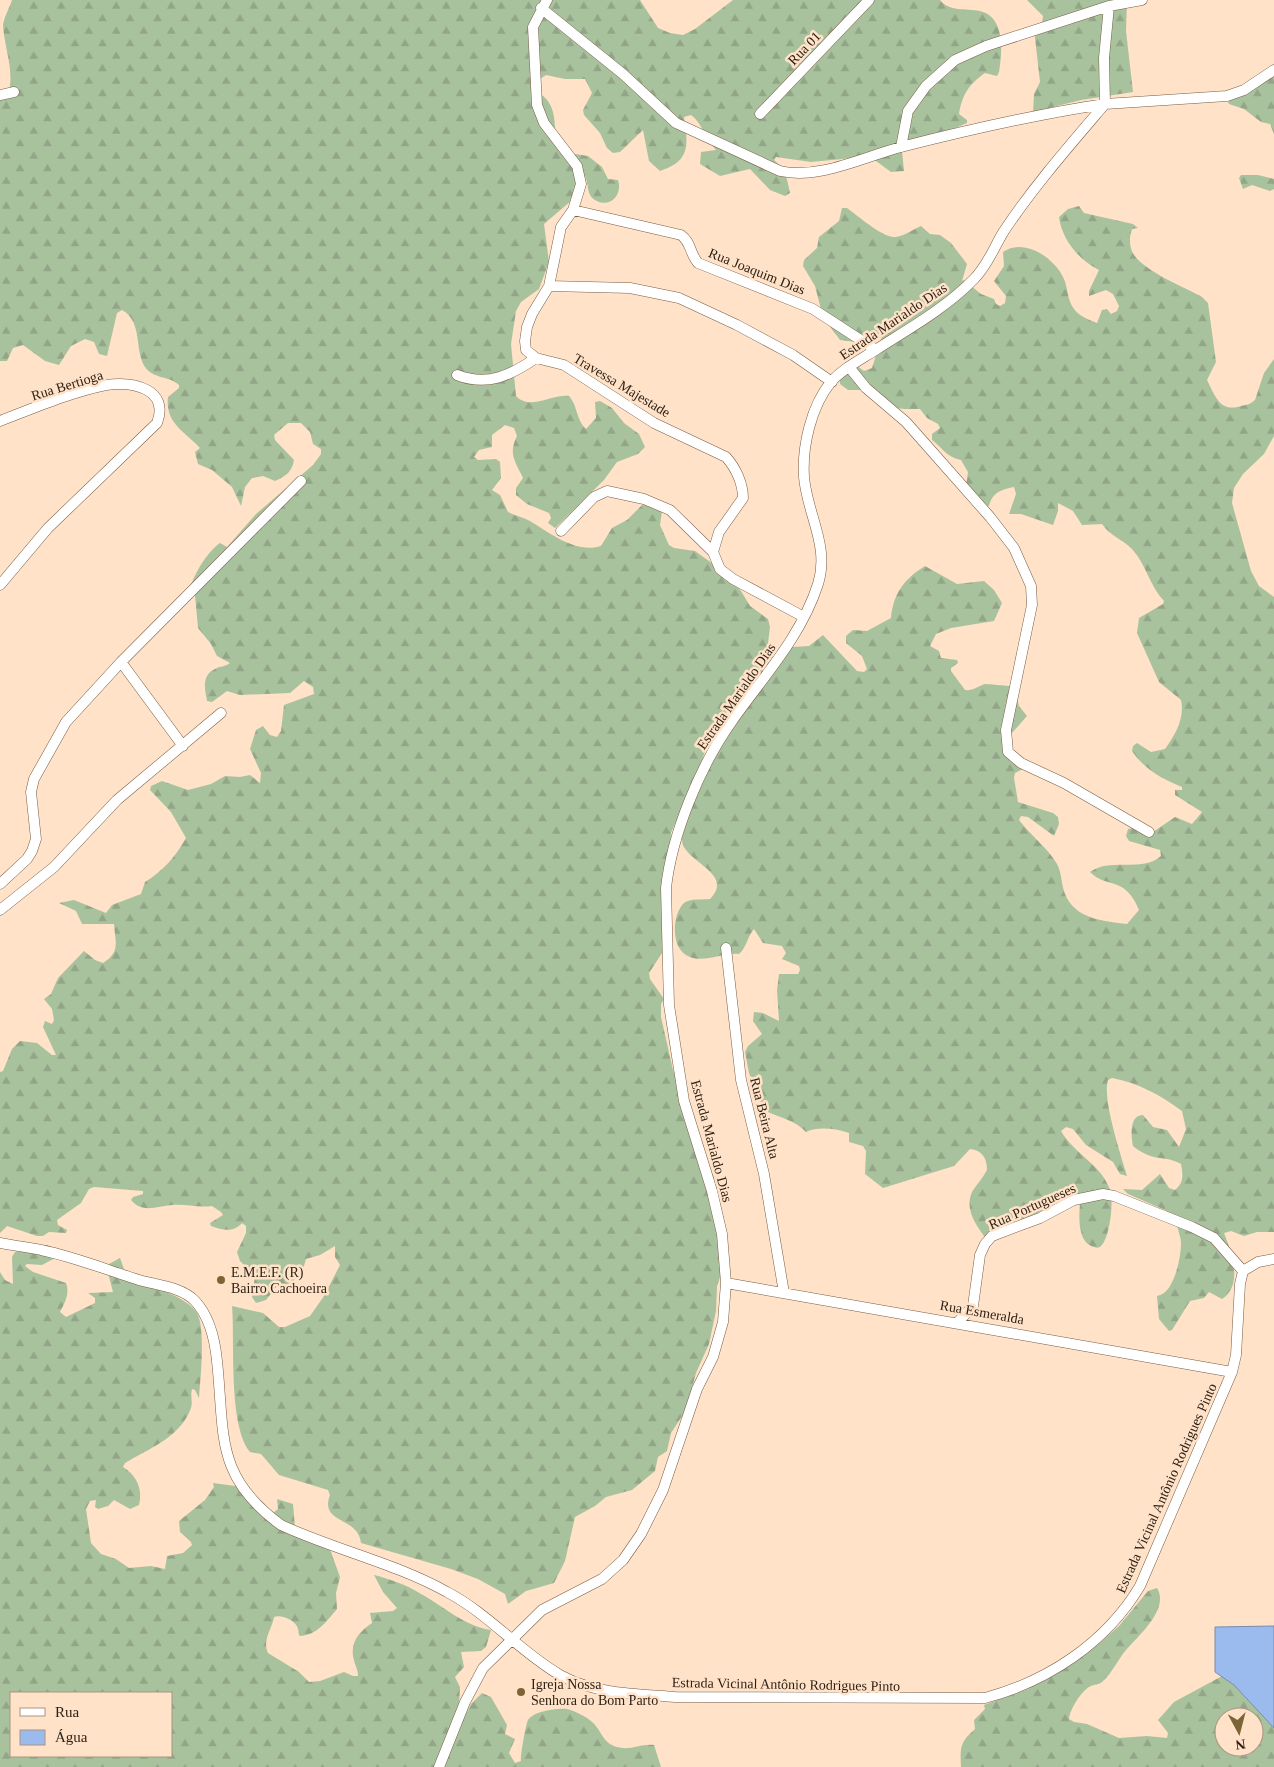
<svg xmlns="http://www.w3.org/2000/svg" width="1274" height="1767" font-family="'Times New Roman',serif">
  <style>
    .forest { fill: url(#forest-firs); fill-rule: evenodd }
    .water { fill: #9bbbef; stroke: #798cae }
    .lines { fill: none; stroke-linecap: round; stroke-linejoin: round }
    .minor-casing { stroke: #765d45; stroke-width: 11 }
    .minor { stroke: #fff; stroke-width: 10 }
    .poi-dot { fill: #7b6535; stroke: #ffe2c7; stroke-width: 2 }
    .labels { text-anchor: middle; stroke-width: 5; stroke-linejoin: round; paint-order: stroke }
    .street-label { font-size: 14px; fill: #2a1f15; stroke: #ffe2c7 }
    .poi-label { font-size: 14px; fill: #2a1f15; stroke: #ffe2c7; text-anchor: start }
  </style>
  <defs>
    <pattern id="forest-firs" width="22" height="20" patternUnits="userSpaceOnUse" patternTransform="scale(1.25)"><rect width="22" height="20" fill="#a9c29e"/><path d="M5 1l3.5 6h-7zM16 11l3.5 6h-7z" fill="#92a687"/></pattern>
  </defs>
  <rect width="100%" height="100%" fill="#ffe2c7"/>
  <path class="forest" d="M12 0H640L658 28 670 33 683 35 695 29 733 0H940C949 12 966 8 980 11 1006 17 1002 53 999 72L997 76 985 73C969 84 962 95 959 114L967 120V123L902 151 904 171 891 172 876 161 863 157 811 162 776 157 774 160C786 170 787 179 790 193L785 196 770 190 750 169 720 176 700 164 701 152 716 150C706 139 702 123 691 115L684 117C688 145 691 161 660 171L649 161 643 130 620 152 613 153 607 148 600 133 584 115 583 110 592 93 585 79H565L546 75 531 85 532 89C557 101 554 117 556 142L569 153 588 156 602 167 608 179 618 180C623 195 610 209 595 200 585 194 590 182 584 175L572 200 544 224 549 262 539 289 521 302 516 311 511 344 516 396C530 411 551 394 569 396 578 406 576 420 586 429L596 418 595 402 600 401 612 408 624 423 639 434 645 447 638 454 617 462 604 480 555 528 548 523 551 518 549 513 527 504 516 495V488L523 478C515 461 508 454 517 436L514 428 505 425 492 435V447L479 450 474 457 478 460 496 459 500 462 501 478 492 490 500 495 508 512C515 516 523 517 530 521 550 533 576 554 601 546L612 528 627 520 642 505 648 503 662 511 660 525 669 545 674 548 695 551 720 569 741 591 750 606 768 619 770 627 767 651 768 655 775 657 792 647 809 646 823 635 857 671 864 672 867 669 862 656 846 643V636L853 630 867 631 891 618C893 594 904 579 925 566L957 584 984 581 994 590 1002 603 994 621 951 628 936 634 930 646 939 651 941 658 957 660 958 663 951 668V671L965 690C973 691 978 686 985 684 988 684 1011 686 1014 687L1019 706 1027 716 1011 734 1007 746 1023 769 1015 773 1014 778 1018 802 1053 813 1058 817 1059 824 1054 836 1028 817 1021 816 1019 820C1030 835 1048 848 1057 864 1062 873 1061 884 1065 894 1075 919 1103 921 1127 924L1139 910C1125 875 1106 889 1090 872 1110 857 1142 873 1161 856L1160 850 1129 841 1126 836 1128 829 1134 828 1153 832 1175 817 1192 824 1202 812 1175 795V790H1182V787C1162 779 1144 769 1132 751L1133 746 1137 743 1151 752 1165 749C1175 735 1185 719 1181 700L1159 682 1137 633 1139 618 1163 604 1164 601C1150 587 1146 564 1132 549 1122 539 1110 536 1102 524L1082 525 1073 511 1058 503V511L1053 525 1021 514H1009L1016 494 1014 487C1000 490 993 492 989 506L983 505 966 486 968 472 961 460C945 456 945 450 932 440V434L940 428 938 424 927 418 920 409C897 409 891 411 877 390H848L840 384V372L846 362 853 363 864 371 872 368 882 336 879 334 856 342 840 340 823 317 815 286 803 266 804 260 817 248 819 237 839 221 842 208H847C857 215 883 238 895 237 904 236 912 230 921 226L930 234 940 235 951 243 967 264 962 281 964 280 981 294 994 299 996 304 1000 306 1005 303 1006 296 994 281 1004 266 1003 252C1024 237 1055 258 1064 279 1068 288 1067 300 1074 309 1079 316 1089 320 1097 323L1102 310 1107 309 1111 314 1117 311 1119 306 1113 294 1106 290 1089 296V291L1099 270C1079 260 1062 240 1059 217L1068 209 1079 206 1084 213 1133 224 1138 228 1132 229C1129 237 1129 248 1134 255 1146 272 1184 287 1202 297L1208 303 1216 362 1207 380C1215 396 1220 413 1241 406 1246 405 1251 404 1255 400L1264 373 1274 359V436L1264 454 1243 474 1234 488 1232 503 1251 571 1259 586 1274 597V1232H1257L1244 1236 1231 1231 1224 1233C1231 1251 1244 1285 1222 1299L1209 1292 1204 1298 1190 1301 1172 1330 1169 1331 1159 1319 1157 1296C1174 1294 1181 1258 1181 1243 1181 1235 1176 1228 1177 1219L1165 1210 1128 1194 1123 1189 1142 1190 1160 1174 1169 1188 1175 1190C1184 1183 1183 1174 1181 1164 1162 1154 1154 1163 1133 1146 1131 1136 1129 1115 1143 1115L1153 1127 1167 1130 1179 1147 1186 1129 1182 1111C1160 1095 1139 1083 1112 1078L1108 1080C1102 1099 1121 1155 1127 1176L1120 1174 1113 1162 1086 1145 1073 1129 1066 1127 1061 1131C1074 1154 1101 1164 1110 1190 1114 1201 1110 1237 1101 1246 1099 1248 1097 1248 1094 1247 1077 1243 1079 1216 1080 1203L1073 1198 1059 1199 1032 1217 986 1239C977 1226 964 1210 972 1192 976 1185 983 1178 987 1170 987 1158 982 1150 970 1149L954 1166 883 1188 865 1174 866 1151 863 1146 849 1142V1133C837 1129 819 1126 806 1132 794 1119 779 1118 764 1110L749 1073 745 1052 748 1046 762 1034 753 1021 754 1012 763 1013 779 1021 777 990 779 974H798L800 970 799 966 782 959 786 953 782 946 763 943 754 929C747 937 747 947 739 954 723 952 701 965 686 955 671 946 672 914 684 903 690 898 702 900 710 899 736 872 681 862 682 839 685 801 721 739 739 704L738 699 713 728 701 763 671 833 664 950 649 973 650 979 664 999 661 1004V1017L673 1070 716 1183 714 1181 722 1271 717 1286 716 1311 709 1344 696 1373 686 1410 671 1433 667 1451 658 1457 655 1471 632 1490 606 1497 595 1506 575 1517 565 1561 554 1583 526 1591 508 1604 505 1594 478 1579 451 1569 361 1543C358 1516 319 1524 330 1495L328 1490 279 1475 261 1454 250 1452C228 1425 235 1342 232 1306L263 1313 279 1327H285L310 1316 324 1296 340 1265 335 1257V1246L320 1255 306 1259 304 1266 292 1283 277 1286 266 1300 256 1303 252 1297 255 1276 240 1261 237 1252 246 1233V1226L242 1223C233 1233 223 1230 211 1226L210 1223 223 1215 221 1212 212 1206C198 1208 186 1204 172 1205 157 1206 143 1214 131 1200L133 1197 143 1194V1191L94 1187 89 1189 81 1203 57 1220 58 1225 67 1230 66 1233 49 1232 43 1236H37L7 1226 0 1233V1072L3 1071 12 1049 20 1041 37 1043 52 1055H56L43 1027 45 1021 52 1024 54 1020 52 1009 44 999 51 994 58 978 84 951 95 960 103 963C121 952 115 942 114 924H82L76 911 59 903 74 900 106 913 112 905 141 894 145 882C163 871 176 856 186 838L171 812 150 790 151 786 162 781 188 790 211 784 225 776 240 777 250 775 260 783 261 773 250 749 256 730 263 726 270 735 277 737 281 731 284 705 314 694 313 687 304 681 290 693 240 695 227 691 212 702 207 701C205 690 201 675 215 669 220 666 225 667 230 663L217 656 211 644 198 628 195 595 190 588C195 573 207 552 220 543L227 547 256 514 313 465 321 454V449L313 444 310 432 301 423H288L274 435 275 440 294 460C292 472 286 476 275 481L263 476 252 478 245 487 241 506 232 487 212 470 198 464 195 452 200 448C184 431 165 423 168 397L179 388V385C170 376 153 379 145 367 134 350 143 321 122 310L117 313 107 356 99 354 94 342 85 339 71 346 59 365 45 361 23 345 13 348 7 361H0V99L8 96C15 71 5 51 3 26 3 19 10 7 12 0Z
    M1027 0H1127L1126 31 1133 92 1081 100 1033 112 1034 94 1040 82 1034 29 1042 23 1043 16Z
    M1274 64V134L1270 124 1261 122 1244 109 1229 104 1228 102Z
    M1241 175H1258L1274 179V189L1270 191 1252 185 1243 189 1239 178Z
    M47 1245 60 1250 61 1255 42 1265 27 1264 25 1266 33 1272 66 1283C70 1293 65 1303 60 1312L66 1317 95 1303V1298L88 1293 113 1292 107 1269 109 1264 120 1258 128 1280C150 1287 178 1292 195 1310 207 1323 200 1380 199 1398L195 1390 192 1389C190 1395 193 1402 191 1408 181 1437 148 1449 125 1463L123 1467C137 1476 143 1489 139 1505L130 1509 114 1500 108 1506 98 1509 95 1507 96 1500 90 1501 86 1509 91 1543 101 1554 116 1559 129 1568 151 1566 165 1569 167 1556 183 1553 192 1545 191 1542 180 1532 179 1521 205 1500 214 1487 213 1483 243 1487 263 1502 273 1513 278 1509 277 1499 293 1504 295 1527 322 1539 331 1552 340 1577 336 1593 337 1609C326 1622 317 1635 300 1636 298 1634 299 1632 298 1629 297 1621 281 1614 274 1617 272 1629 262 1640 268 1653L299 1672 309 1682 320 1681 344 1672 353 1676H358C358 1669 355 1666 354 1660 349 1643 359 1632 372 1623L370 1613 393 1611 397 1608 383 1592 374 1575C390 1579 407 1585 421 1594 443 1606 466 1627 491 1630L486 1647 481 1651 461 1652 464 1667 455 1677 460 1687 459 1705 467 1712 471 1704 482 1693 491 1697 507 1725 505 1734 515 1739 509 1753 515 1763 521 1761C520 1757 526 1723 528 1720 534 1711 557 1708 567 1709 573 1710 587 1717 591 1721 602 1730 602 1743 617 1747 631 1751 641 1743 654 1745L661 1767H0V1272L5 1280 13 1284 12 1257 15 1252ZM11 1693H171V1756H11Z
    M1157 1588C1170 1609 1138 1636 1126 1650 1118 1659 1113 1672 1103 1681 1100 1685 1094 1684 1089 1687 1081 1692 1070 1709 1069 1719L1074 1722 1087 1724 1119 1738 1147 1736 1167 1738 1168 1733 1158 1720 1174 1702 1224 1675 1274 1690V1767H961C960 1747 960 1742 975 1729L974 1720 985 1709 984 1705 1028 1689 1069 1659 1095 1647 1119 1626 1148 1591ZM1224 1717H1254V1747H1224Z"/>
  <path class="water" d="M1274 1626V1728L1234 1685 1215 1672V1627Z"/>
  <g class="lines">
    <g class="minor-casing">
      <path id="minor" d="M541 8 623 74 676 123 780 171C819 180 863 157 901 147 968 130 1037 114 1105 104L1104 58 1109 6
        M0 95 14 92
        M760 114 869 0
        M901 147 908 111 926 86 955 60 986 46 1109 6 1142 0
        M573 210 681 235C691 242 690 254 698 263L813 309 876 350
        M549 286 630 288 679 298 737 325 793 355 832 382
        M536 358 526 350 525 341 527 327 532 314 549 286 561 227 573 210 581 184 577 166 544 123 537 105 533 27 547 0
        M849 367 866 388 906 422 990 517 1014 548 1031 586 1032 605 1006 730 1008 752 1021 763 1064 783 1149 832
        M457 375C488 387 511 375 536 358L564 365 654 423 726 457C736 468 743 484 743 498L719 532 713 552
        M0 421C34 408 71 392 106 385 133 381 170 389 157 423L48 528 0 585
        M561 531 594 497 607 491 644 499 670 510 713 552 720 569 733 579 804 617
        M121 662 183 746
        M0 884 27 859 32 851 36 839 31 792 34 779 66 722 121 662 301 481
        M0 910 54 867 117 800 221 713
        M726 948 741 1080 764 1174 784 1293
        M0 1243C14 1246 28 1247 41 1250 75 1257 107 1270 139 1280 156 1285 182 1287 195 1301 210 1317 215 1340 217 1361 225 1435 214 1476 281 1525 335 1550 395 1563 447 1592 489 1614 519 1651 560 1675 594 1694 637 1694 675 1697L985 1698C1048 1681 1106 1643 1140 1586L1232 1372 1236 1355 1240 1284 1243 1271 1258 1262 1274 1259
        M726 1283 1232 1372
        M958 1322 973 1306 980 1255 985 1244 992 1236 1040 1218 1074 1200 1103 1194 1114 1196 1192 1227 1214 1238 1243 1271
        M439 1767 465 1702 483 1668 542 1610 602 1579 623 1560 641 1534 663 1490 697 1389 713 1357 723 1322 726 1283 722 1234 712 1191 684 1101 669 1005 666 888C672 834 700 766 732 721 763 677 801 637 818 584 830 546 807 514 804 477 802 447 811 406 831 382 843 368 862 359 877 349 910 328 947 307 974 279 988 265 994 247 1004 231 1034 186 1070 145 1105 104L1227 96 1244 90 1274 70"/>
    </g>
    <use href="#minor" class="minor"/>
  </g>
  <g class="poi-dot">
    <circle cx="221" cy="1280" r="5"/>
    <circle cx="521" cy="1692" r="5"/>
  </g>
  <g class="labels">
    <g class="street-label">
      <text transform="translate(804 48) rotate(-46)" y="5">Rua 01</text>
      <text transform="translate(757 271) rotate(22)" y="5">Rua Joaquim Dias</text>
      <text transform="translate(893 321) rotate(-34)" y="5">Estrada Marialdo Dias</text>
      <text transform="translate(67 385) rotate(-17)" y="5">Rua Bertioga</text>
      <text transform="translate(622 385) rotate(31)" y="5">Travessa Majestade</text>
      <text transform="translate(736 696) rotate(-55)" y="5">Estrada Marialdo Dias</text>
      <text transform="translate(765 1118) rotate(76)" y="5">Rua Beira Alta</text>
      <text transform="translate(712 1141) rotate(75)" y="5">Estrada Marialdo Dias</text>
      <text transform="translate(1032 1206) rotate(-24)" y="5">Rua Portugueses</text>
      <text transform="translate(982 1312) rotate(10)" y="5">Rua Esmeralda</text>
      <text transform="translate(1166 1488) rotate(-66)" y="5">Estrada Vicinal Antônio Rodrigues Pinto</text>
      <text transform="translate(786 1684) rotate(1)" y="5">Estrada Vicinal Antônio Rodrigues Pinto</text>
    </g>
    <g class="poi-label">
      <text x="231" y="1277">E.M.E.F. (R)<tspan x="231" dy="16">Bairro Cachoeira</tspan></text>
      <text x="531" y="1689">Igreja Nossa<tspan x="531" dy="16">Senhora do Bom Parto</tspan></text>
    </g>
  </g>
  <rect x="10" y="1692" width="162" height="65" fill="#ffe2c7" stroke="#aa9480"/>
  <rect x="20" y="1708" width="25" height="8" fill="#ffffff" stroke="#aa9480"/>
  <text x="55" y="1717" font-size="15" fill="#2a1f15">Rua</text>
  <rect x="20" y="1730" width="25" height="15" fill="#9bbbef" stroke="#aa9480"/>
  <text x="55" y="1742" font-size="15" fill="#2a1f15">Água</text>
  <g transform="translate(1239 1732) rotate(173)"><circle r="24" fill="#ffe2c7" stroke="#aa9480"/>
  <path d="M0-4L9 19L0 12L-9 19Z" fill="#7b6535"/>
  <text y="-8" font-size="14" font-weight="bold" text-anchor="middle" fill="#2a1f15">N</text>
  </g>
</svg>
